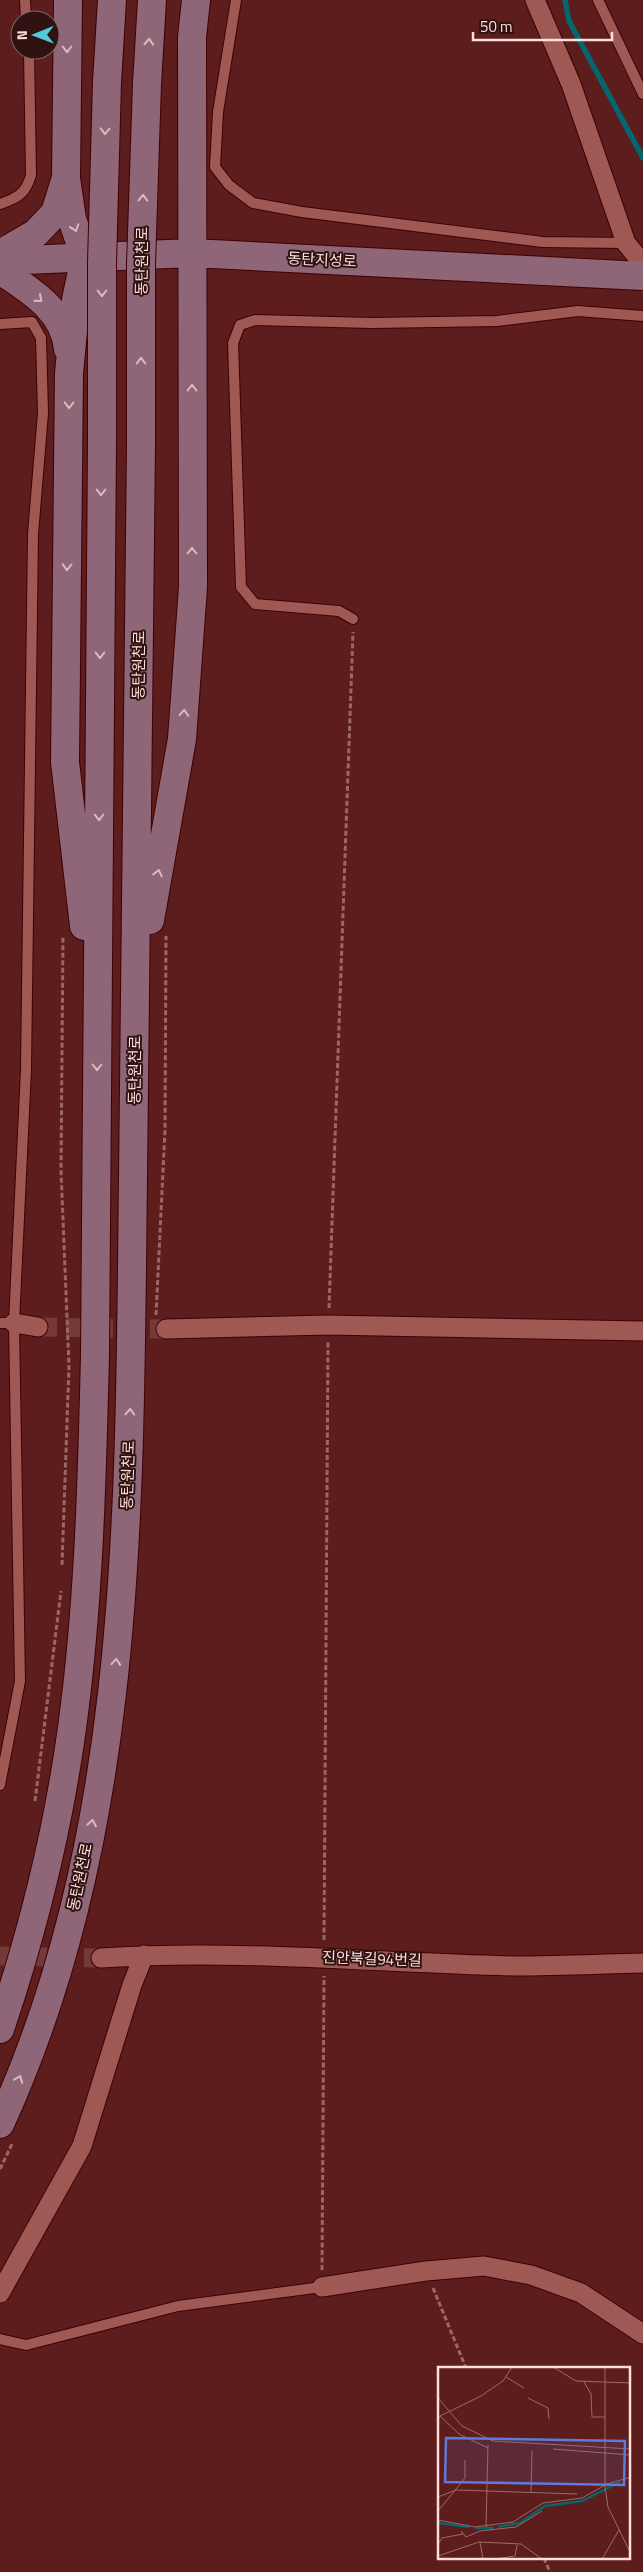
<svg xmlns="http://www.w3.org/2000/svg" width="643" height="2572" font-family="'Titillium Web','Noto Sans KR',sans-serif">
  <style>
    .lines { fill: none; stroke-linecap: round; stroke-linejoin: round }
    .stream { stroke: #04666e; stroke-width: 5.5 }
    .street-tunnel { stroke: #743a38; stroke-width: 19; stroke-dasharray: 19 9; stroke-linecap: butt }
    .lane-casing { stroke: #3e0004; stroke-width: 12 }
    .street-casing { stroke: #3e0004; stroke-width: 21 }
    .secondary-casing { stroke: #3e0004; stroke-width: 30 }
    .path { stroke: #9b6765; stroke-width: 3; stroke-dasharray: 5 2.5; stroke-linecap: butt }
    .lane { stroke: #9f5955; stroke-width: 10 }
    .street { stroke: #9f5955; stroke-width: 19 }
    .secondary { stroke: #8e6677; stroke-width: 28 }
    .secondary-bridge-casing { stroke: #3e0004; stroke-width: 30; stroke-linecap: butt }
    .secondary-bridge { stroke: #8e6677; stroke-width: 28 }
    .oneway { stroke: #ddbabc }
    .labels { text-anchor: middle; stroke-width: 4; stroke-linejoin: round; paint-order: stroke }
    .street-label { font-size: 15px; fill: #ffdeda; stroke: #2f1312 }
    .inset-river { fill: none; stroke: #04666e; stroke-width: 2.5 }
    .inset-road { fill: none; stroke: #9d6a68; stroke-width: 1 }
    .view { fill: #6179d9; fill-opacity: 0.15; stroke: #6179d9; stroke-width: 2.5 }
    .inset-edge { fill: none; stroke: #ffdeda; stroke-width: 2.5 }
  </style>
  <rect width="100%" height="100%" fill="#5c1d1c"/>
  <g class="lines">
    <path class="stream" d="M565 0 569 21 643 158"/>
    <path class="street-tunnel" d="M38 1327 166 1329
      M0 1956 101 1958"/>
    <g class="lane-casing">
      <path id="lane" d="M25 0 26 20
        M236 0 218 112 215 167 229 185 253 203 302 212 543 242 626 243
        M598 0 643 94
        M0 204C18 198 26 193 31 175L29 50
        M0 324 32 322 41 338 43 413 33 534 26 1069 14 1323 20 1681 0 1785
        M353 619 339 611 255 604 241 587 233 343 240 325 255 320 372 323 497 321 578 311 643 316
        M0 1323H14
        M0 2339 26 2345 178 2306 322 2287"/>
    </g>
    <g class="street-casing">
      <path id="street" d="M535 0 571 84 626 243 643 264
        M14 1323 38 1327
        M166 1329 328 1325 643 1331
        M101 1958C239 1949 377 1963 514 1966 557 1966 600 1964 643 1963
        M322 2287 426 2271 484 2266 531 2275 581 2293 643 2334
        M0 2293 82 2146 132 1985 144 1955"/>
    </g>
    <g class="secondary-casing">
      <path id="secondary" d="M68 0 66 178 72 219 85 257 76 300 69 373 65 762 84 926
        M107 82 112 0
        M147 84 152 0
        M0 254 36 233 55 213 65 181
        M0 261 192 253 643 276
        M0 270C29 290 65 310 68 349
        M150 920 182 739 193 587 192 37 196 0
        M0 2029C33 1931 58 1830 72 1728 89 1604 92 1479 95 1355L102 443
        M0 2124C135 1829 129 1496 133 1178 136 933 139 689 141 445"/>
    </g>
    <path class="path" d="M329 1308 353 632
      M156 1315 165 1130 166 936
      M62 1565 69 1366 61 1171 63 937
      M35 1801 61 1591
      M324 1940 328 1341
      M0 2169 13 2142
      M322 2270 324 1976
      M433 2288 466 2368
      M544 2558 550 2572"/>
    <use href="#lane" class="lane"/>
    <use href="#street" class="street"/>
    <use href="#secondary" class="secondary"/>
    <g class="secondary-bridge-casing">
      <path id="secondary-bridge" d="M102 443V263L107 82
        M141 445V264L147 84"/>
    </g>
    <use href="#secondary-bridge" class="secondary-bridge"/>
  </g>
  <defs><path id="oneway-chevron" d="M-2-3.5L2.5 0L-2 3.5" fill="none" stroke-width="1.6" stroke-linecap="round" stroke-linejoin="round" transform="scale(1.25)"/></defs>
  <g class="oneway">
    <use href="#oneway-chevron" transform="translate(149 42) rotate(-87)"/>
    <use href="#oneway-chevron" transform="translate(67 49) rotate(90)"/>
    <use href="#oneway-chevron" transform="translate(105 131) rotate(92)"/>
    <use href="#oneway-chevron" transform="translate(143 198) rotate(-89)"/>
    <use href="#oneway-chevron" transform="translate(75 228) rotate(71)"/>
    <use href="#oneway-chevron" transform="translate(102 293) rotate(90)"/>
    <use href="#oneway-chevron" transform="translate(39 299) rotate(41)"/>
    <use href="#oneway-chevron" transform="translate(141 361) rotate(-90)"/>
    <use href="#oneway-chevron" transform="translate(192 388) rotate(-90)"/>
    <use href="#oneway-chevron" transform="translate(69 405) rotate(91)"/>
    <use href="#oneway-chevron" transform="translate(101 492) rotate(90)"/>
    <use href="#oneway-chevron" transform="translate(192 551) rotate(-90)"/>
    <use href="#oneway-chevron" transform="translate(67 567) rotate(91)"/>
    <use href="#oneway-chevron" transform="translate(100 655) rotate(90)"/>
    <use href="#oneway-chevron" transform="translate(184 713) rotate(-86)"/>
    <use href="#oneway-chevron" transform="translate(99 817) rotate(90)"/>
    <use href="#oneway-chevron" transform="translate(158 873) rotate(-78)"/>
    <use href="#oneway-chevron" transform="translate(97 1067) rotate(90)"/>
    <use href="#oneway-chevron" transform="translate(130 1412) rotate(-88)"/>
    <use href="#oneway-chevron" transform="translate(116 1662) rotate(-85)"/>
    <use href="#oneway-chevron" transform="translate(92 1823) rotate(-80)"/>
    <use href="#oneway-chevron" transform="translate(19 2079) rotate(-69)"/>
  </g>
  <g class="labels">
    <g class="street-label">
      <text transform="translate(322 260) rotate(3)" y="5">동탄지성로</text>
      <text transform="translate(142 261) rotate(-89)" y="5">동탄원천로</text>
      <text transform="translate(139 665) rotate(-89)" y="5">동탄원천로</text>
      <text transform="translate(135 1070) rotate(-89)" y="5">동탄원천로</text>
      <text transform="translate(128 1475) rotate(-88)" y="5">동탄원천로</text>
      <text transform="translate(80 1877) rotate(-78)" y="5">동탄원천로</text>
      <text transform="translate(372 1959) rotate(2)" y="5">진안북길94번길</text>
    </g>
  </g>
  <g transform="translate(438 2367)">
    <rect width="192" height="192" fill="#5c1d1c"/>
    <path class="inset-river" d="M0 156 31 160M60 160 82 156 107 139 144 134 182 115M37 161H56"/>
    <path class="inset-road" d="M115 0 138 14 193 16M167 0V120L170 140 193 187M68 10 86 21M146 15 153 27 154 50H167M0 31 24 59 55 74 193 82M90 31 110 41 111 52M2 49 21 67 50 81M0 50 43 29 65 14 74 0M115 82 193 88M93 125 94 84M0 130 18 123 139 127M0 144 27 111V93M0 153 37 160 75 155 105 136 144 131 169 117 193 110M48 160 50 78M23 164 28 170 42 164 78 160 104 144M42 175 45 192M0 177 4 171 25 167M0 189 41 175 83 177 104 192M57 192 77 189 79 178M164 192 181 163"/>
    <path class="view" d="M8 71 187 74 186 118 7 115Z"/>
    <rect width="192" height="192" class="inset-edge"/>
  </g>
  <g transform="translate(35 35) rotate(269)"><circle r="24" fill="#2f1312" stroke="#826462"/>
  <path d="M0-4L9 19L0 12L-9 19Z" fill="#52cbd8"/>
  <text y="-8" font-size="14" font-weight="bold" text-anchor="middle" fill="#ffdeda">N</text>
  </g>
  <path d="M473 32v8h139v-8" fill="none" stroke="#ffdeda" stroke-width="2.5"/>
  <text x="480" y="32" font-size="15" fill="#ffdeda" stroke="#2f1312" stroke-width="4" paint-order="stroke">50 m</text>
</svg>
